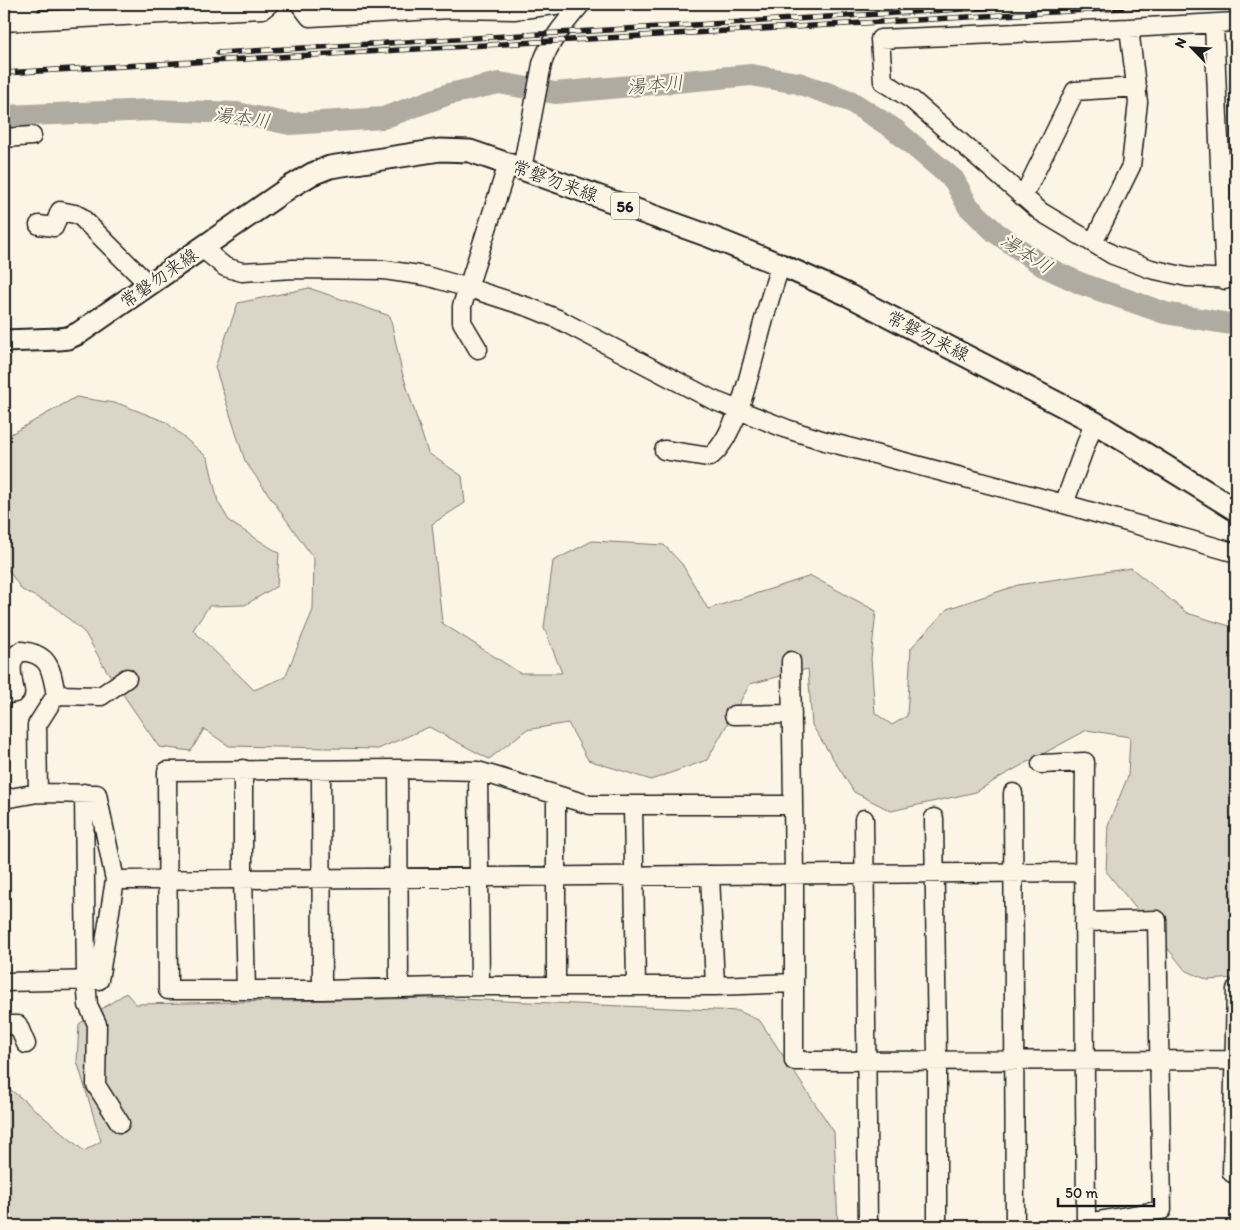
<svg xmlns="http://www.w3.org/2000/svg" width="1240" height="1230" font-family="Itim,'Klee One',sans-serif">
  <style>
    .green { fill: #dbd5c8; stroke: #7c7872 }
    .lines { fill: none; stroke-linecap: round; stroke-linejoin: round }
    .river { stroke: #b0aba1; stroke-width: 22 }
    .minor-casing { stroke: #1c1c1c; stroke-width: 21 }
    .major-casing { stroke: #1c1c1c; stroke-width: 25 }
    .minor { stroke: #fcf5e5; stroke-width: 18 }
    .major { stroke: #fcf5e5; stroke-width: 21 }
    .rail-casing { stroke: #1c1c1c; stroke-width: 5.5 }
    .rail { stroke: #fcf5e5; stroke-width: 4; stroke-dasharray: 11; stroke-linecap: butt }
    .labels { text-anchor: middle; stroke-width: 4.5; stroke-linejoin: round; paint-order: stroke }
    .shield { fill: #fcf5e5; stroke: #5f5d58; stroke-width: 1 }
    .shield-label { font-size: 16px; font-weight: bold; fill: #1c1c1c }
    .street-label { font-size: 18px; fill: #1c1c1c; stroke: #fcf5e5 }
    .water-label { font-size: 19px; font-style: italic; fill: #575551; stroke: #fcf5e5 }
  </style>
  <rect width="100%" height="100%" fill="#fcf5e5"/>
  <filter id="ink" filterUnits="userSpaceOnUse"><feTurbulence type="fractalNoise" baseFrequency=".02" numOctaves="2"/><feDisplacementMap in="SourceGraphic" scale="10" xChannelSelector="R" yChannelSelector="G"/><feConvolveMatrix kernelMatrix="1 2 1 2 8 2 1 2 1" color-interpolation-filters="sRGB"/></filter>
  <g filter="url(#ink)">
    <path class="green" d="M309 288 390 316 402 372 428 453 462 476 465 503 432 524 442 623 520 673H562L544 628 553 561 592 541 664 545 682 564 708 609 811 576 876 611 871 659 875 713 892 725 907 716 911 648 947 609 1018 585 1131 568 1187 613 1236 628V978L1208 980 1185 970 1106 871 1108 825 1128 776 1130 737 1087 730 1002 776 976 792 891 811 854 792 812 725 808 669 750 684 707 760 651 780 588 760 568 723 526 730 489 759 429 727 378 749 229 746 204 729 191 751 159 747 105 668 85 633 54 606 22 590 4 564V438L76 397 120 404 166 422 208 458 218 502 230 522 279 553 277 586 245 605 209 606 193 630 254 690 285 677 313 610 314 559 245 461 215 367 238 303Z
      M126 993 136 1004 435 998 739 1011 760 1021 834 1132 838 1226H4V1085L20 1097 84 1151 101 1141 77 1061 79 1024Z"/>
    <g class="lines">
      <path class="river" d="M4 116 153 110 237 113 290 124 383 118 449 94 499 83 555 93 751 75 798 83 850 101 894 129 954 180 968 206 995 232 1043 266 1082 284 1165 313 1236 325"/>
      <g class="minor-casing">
        <path id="minor" d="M300 4 310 17 451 9 514 10 563 4
          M4 22 263 9 269 4
          M8 22 31 4
          M1236 22 1129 28 880 39 883 81 912 100 1041 212 1093 243 1113 255 1151 269 1187 277 1236 279
          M1214 24 1225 280
          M4 138 32 136
          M522 169 542 64C549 41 566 22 581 4
          M1023 197 1075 91 1137 87
          M39 225 54 227 60 211 75 214 81 217 149 285
          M1093 243 1131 166 1138 102 1129 28
          M202 248 225 267 242 272 294 269 384 270 426 276 469 288 531 308 558 319 713 400 787 429 825 441 1064 504 1236 553
          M478 349 462 322V306L508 164
          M664 450 709 457C721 451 734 423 739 409 755 362 763 312 781 265
          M1064 504 1094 422
          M791 661 794 874V1061L1236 1060
          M4 695 15 693C13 678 6 661 21 651 51 654 51 670 56 695
          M734 715 792 714
          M1041 764 1085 762C1083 916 1085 1069 1086 1223L1162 1210 1157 920 1084 922
          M243 769V879L246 990
          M398 769 399 988
          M321 771 322 990
          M478 771 480 986
          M38 793 37 725 56 695 101 696 127 678
          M84 793 86 980 88 1005 97 1024 96 1085 120 1123
          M1013 793 1015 1226
          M556 795V986
          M4 799 38 793 97 794 115 880 99 980 4 982
          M793 805H590L478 771 398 769 167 771 168 990H322L480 986H715L793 983
          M633 806 636 986
          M934 818 937 1059V1226
          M864 819 868 1226
          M710 875 715 986
          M115 880 1084 872
          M1236 989 1232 1173H1236
          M4 1025H18L26 1044"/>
      </g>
      <g class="major-casing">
        <path id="major" d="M4 341 59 339 68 338 79 333 290 187 312 174 330 167 440 150 470 151 522 169 706 235 781 265 846 294 1094 422 1236 510"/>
      </g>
      <use href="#minor" class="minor"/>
      <use href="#major" class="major"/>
      <g class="rail-casing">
        <path id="rail" d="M218 53 997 7
          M4 73 1190 4"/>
      </g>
      <use href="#rail" class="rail"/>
    </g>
  </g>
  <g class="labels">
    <rect class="shield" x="611" y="192.5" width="28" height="27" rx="4"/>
    <g class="shield-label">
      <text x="625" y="212">56</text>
    </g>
    <g class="street-label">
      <text transform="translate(555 181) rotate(20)" y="6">常磐勿来線</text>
      <text transform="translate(159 278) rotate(-35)" y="6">常磐勿来線</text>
      <text transform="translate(928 336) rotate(27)" y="6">常磐勿来線</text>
    </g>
    <g class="water-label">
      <text transform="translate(655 84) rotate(-5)" y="7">湯本川</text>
      <text transform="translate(242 117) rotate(8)" y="7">湯本川</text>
      <text transform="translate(1027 253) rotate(33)" y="7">湯本川</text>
    </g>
  </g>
  <rect width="1240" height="1230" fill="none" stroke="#fcf5e5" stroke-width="20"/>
  <rect x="10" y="10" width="1220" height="1210" fill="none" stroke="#1c1c1c" stroke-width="2" filter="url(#ink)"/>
  <g transform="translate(1192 48) rotate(294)" stroke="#fcf5e5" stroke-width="4" paint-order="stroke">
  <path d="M0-4L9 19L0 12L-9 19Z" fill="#1c1c1c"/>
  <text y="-8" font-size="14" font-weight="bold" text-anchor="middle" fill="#1c1c1c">N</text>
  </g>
  <path d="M1058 1198v8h96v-8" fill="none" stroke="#1c1c1c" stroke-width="2.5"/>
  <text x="1065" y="1198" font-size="15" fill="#1c1c1c" stroke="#fcf5e5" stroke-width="4" paint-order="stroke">50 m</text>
</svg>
